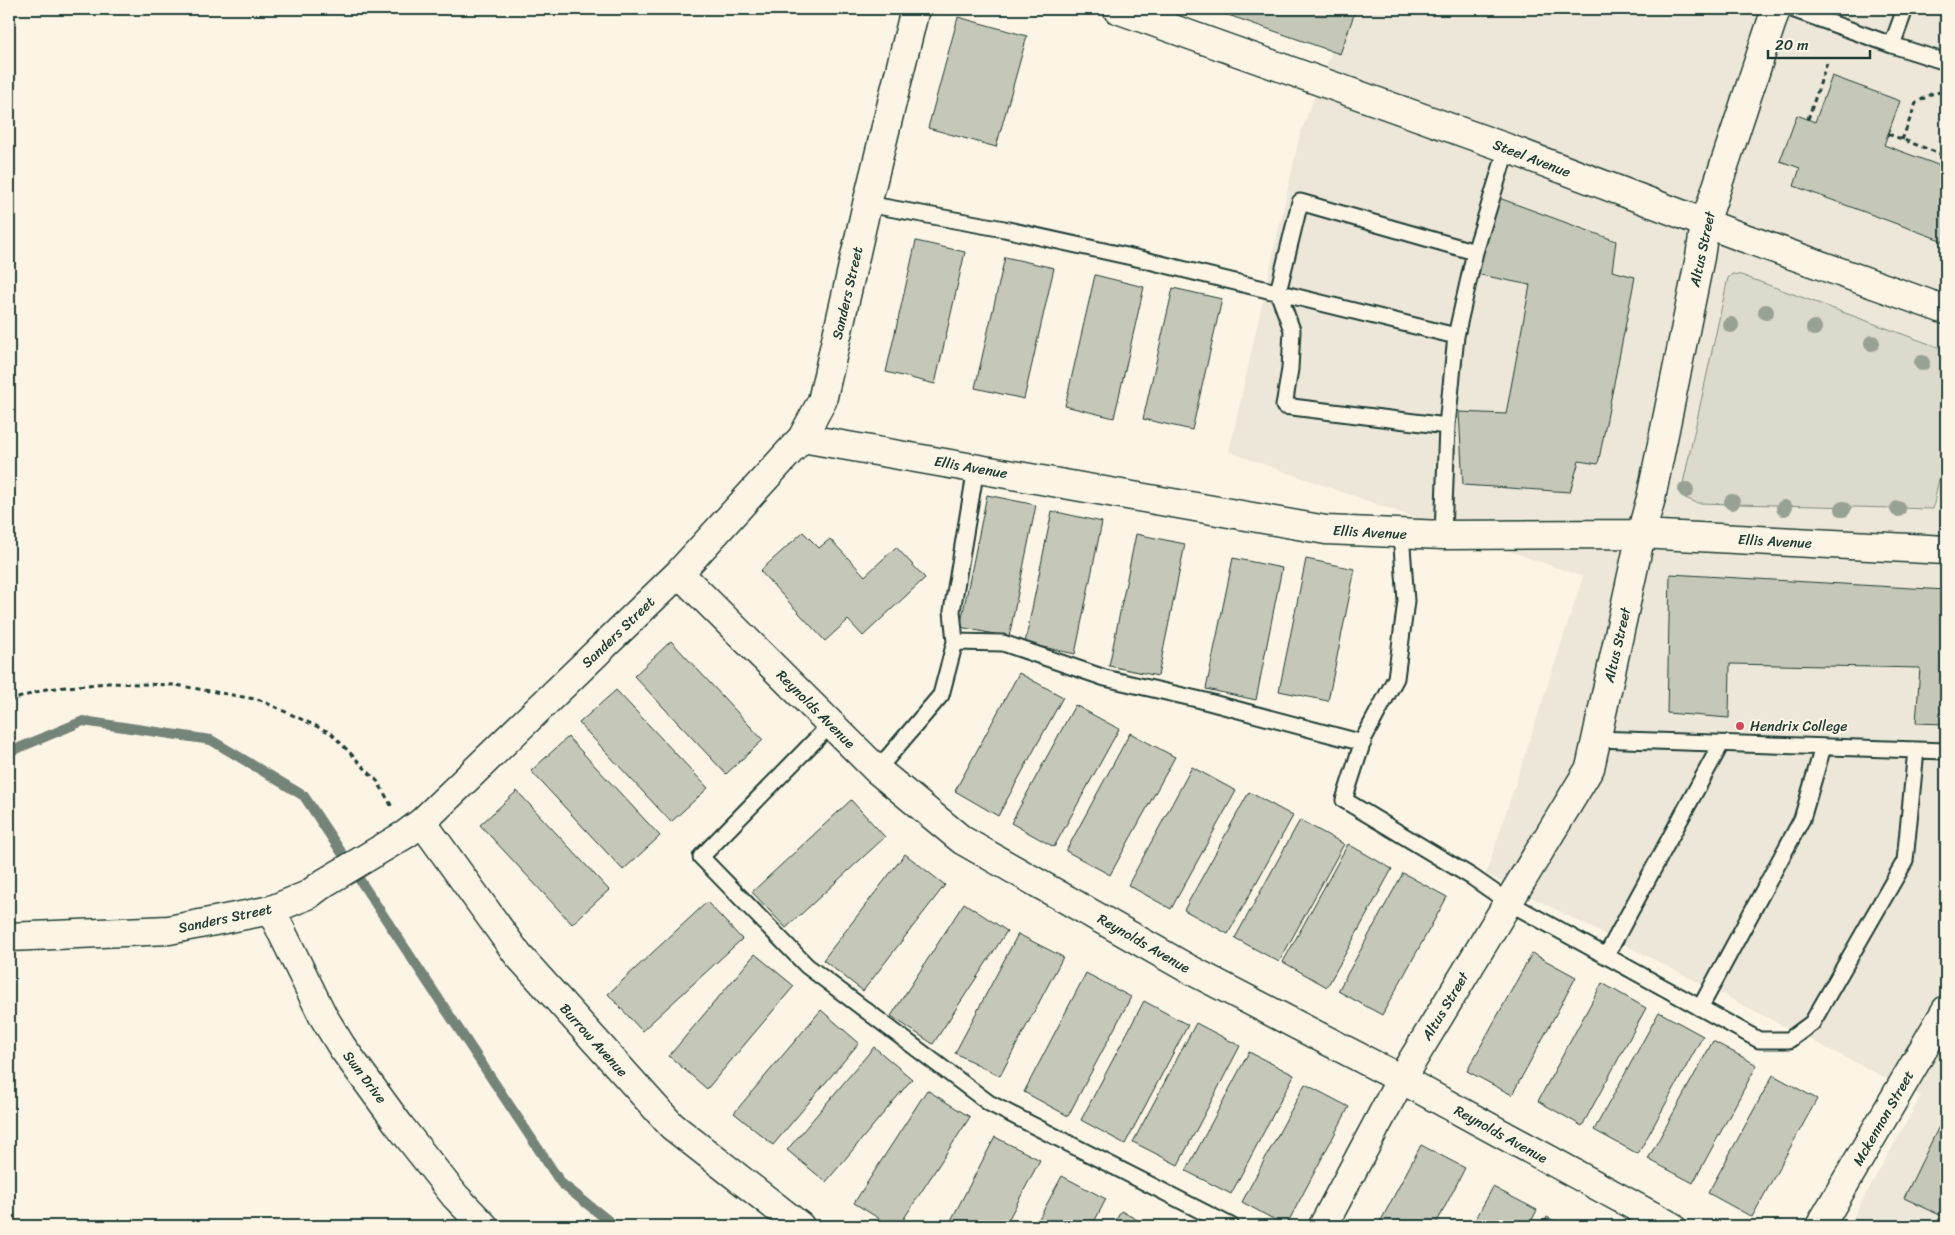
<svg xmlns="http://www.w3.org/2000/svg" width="1955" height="1235" font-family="Sriracha,sans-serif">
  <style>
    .built { fill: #ece7d8 }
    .green { fill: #dcdacc; stroke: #7e8c80 }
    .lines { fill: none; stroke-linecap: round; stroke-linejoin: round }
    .stream { stroke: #758479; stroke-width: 10 }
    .building { fill: #c5c7b9; stroke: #1f3d34 }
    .lane-casing { stroke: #1f3d34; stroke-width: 19 }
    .street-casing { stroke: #1f3d34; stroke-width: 31 }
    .path { stroke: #1f3d34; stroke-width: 3; stroke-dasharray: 5 4; stroke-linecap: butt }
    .lane { stroke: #fcf5e5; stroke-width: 15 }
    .street { stroke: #fcf5e5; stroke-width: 28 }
    .tree { fill: #97a194 }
    .poi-dot { fill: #d1495b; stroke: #fcf5e5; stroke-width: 2 }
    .labels { text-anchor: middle; stroke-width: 4; stroke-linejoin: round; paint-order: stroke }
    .street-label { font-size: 14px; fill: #1f3d34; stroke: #fcf5e5 }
    .poi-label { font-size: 14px; fill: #1f3d34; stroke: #fcf5e5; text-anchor: start }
  </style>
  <rect width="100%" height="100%" fill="#fcf5e5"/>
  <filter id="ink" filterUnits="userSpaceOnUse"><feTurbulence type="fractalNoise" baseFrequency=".02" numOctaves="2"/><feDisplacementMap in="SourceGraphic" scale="10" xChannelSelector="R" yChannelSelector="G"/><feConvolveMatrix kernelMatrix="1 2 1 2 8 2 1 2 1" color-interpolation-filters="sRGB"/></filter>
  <g filter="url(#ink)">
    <path class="built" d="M1348 9H1946V1226H1848L1921 1096 1486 874 1583 577 1229 452 1300 134Z"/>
    <path class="green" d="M1732 274 1741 275 1946 350V442L1933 509 1697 503 1685 498 1682 488 1728 278Z"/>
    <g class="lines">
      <path class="stream" d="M9 752 83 721 211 740 304 796 561 1183 615 1226"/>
    </g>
    <path class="building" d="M1211 9H1356L1340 54Z
      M958 17 1027 36 996 147 928 128Z
      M1832 76 1900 101 1884 145 1946 168V242L1794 186 1800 168 1780 161 1797 115 1815 122Z
      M1499 198 1616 241 1612 271 1635 277 1598 464 1579 461 1570 492 1463 485 1459 412 1506 414 1530 285 1476 274Z
      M916 241 965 252 935 384 886 372Z
      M1005 257 1054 268 1024 399 975 388Z
      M1095 275 1144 287 1114 418 1065 406Z
      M1173 288 1222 299 1192 430 1143 419Z
      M987 495 1036 505 1009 637 960 627Z
      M1052 511 1102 522 1075 654 1025 643Z
      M803 532 819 548 830 539 865 576 896 547 925 578 863 636 848 620 825 641 760 571Z
      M1136 534 1185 544 1158 676 1109 666Z
      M1233 558 1282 568 1256 700 1206 689Z
      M1306 559 1355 569 1328 701 1279 691Z
      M1670 574 1946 590V724L1916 723 1920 668 1730 664 1729 718 1667 713Z
      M671 641 763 740 726 774 634 676Z
      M1019 673 1063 697 998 816 955 791Z
      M616 690 708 788 671 822 579 723Z
      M1075 705 1119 729 1054 847 1011 823Z
      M1130 733 1175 757 1110 875 1066 851Z
      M568 737 660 836 623 870 531 771Z
      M1192 767 1236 791 1171 909 1128 885Z
      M517 791 609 890 572 924 480 825Z
      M1249 792 1293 816 1228 934 1184 910Z
      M851 800 885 837 786 928 752 892Z
      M1300 820 1344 844 1279 962 1235 938Z
      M1348 844 1392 869 1327 987 1283 962Z
      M905 854 945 885 863 991 823 960Z
      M1403 873 1447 897 1382 1015 1338 991Z
      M707 902 742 939 642 1031 608 994Z
      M964 903 1007 931 933 1044 891 1016Z
      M1018 934 1063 957 1000 1076 955 1053Z
      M1532 953 1576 977 1512 1095 1467 1071Z
      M755 954 794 986 707 1089 669 1056Z
      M1086 973 1131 997 1068 1116 1024 1092Z
      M1602 983 1646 1008 1582 1126 1538 1101Z
      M1144 1001 1188 1025 1125 1144 1081 1120Z
      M821 1010 859 1043 773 1145 734 1113Z
      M1659 1012 1703 1036 1638 1154 1594 1130Z
      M1196 1023 1240 1046 1178 1165 1133 1142Z
      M1713 1041 1757 1065 1693 1183 1648 1159Z
      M874 1047 912 1079 826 1182 787 1150Z
      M1249 1052 1294 1075 1231 1194 1186 1171Z
      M1773 1075 1817 1099 1752 1217 1708 1193Z
      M1305 1084 1349 1107 1286 1226 1242 1202Z
      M927 1090 970 1117 899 1226H891L854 1203Z
      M1946 1112V1208L1942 1216 1904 1198Z
      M995 1137 1040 1160 1005 1226H948Z
      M1421 1145 1465 1168 1435 1226H1378Z
      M1062 1176 1106 1199 1092 1226H1035Z
      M1493 1187 1537 1210 1529 1226H1472Z
      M1121 1211 1149 1226H1113Z
      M1547 1217 1564 1226H1542Z"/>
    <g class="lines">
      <g class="lane-casing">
        <path id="lane" d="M1792 9 1892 45 1946 62
          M1892 45 1905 9
          M867 204 1004 229 1145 260 1456 336
          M1447 426 1284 406 1290 369 1292 330 1278 292 1300 202 1475 252
          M1401 533 1406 601 1396 678 1364 738 1344 800 1472 877 1508 902 1759 1040H1789L1812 1023 1905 861 1916 750
          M1443 535 1447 426 1456 336 1475 252 1507 148
          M955 642 1003 643 1105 678 1201 700 1363 743
          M831 724 701 857 807 966 989 1103 1231 1226
          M1596 739 1946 751
          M877 770 941 695 955 642 952 611 976 468
          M1606 956 1721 744
          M1700 1008 1802 819 1823 747"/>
      </g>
      <g class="street-casing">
        <path id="street" d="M1117 9 1507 148 1739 236 1946 310
          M802 438 1326 530 1443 535 1641 534 1946 550
          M679 573 877 770 962 840 1187 968 1401 1079 1671 1226
          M422 822 518 955 672 1126 800 1226
          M271 910 323 1016 342 1047 399 1125 455 1196 484 1226
          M9 937 169 930 271 910 308 895 324 883 406 834 422 822 679 573 802 438 822 401 867 204 915 9
          M1323 1226 1401 1079 1590 768 1641 534 1651 498 1700 257 1705 223 1776 9
          M1820 1226 1946 1010"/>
      </g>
      <path class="path" d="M1808 119 1828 60
        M1888 134 1946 156
        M1902 140 1916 103 1931 94 1946 91
        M1939 166 1946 146
        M1945 516 1946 508
        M9 701 46 689 108 683 176 685 260 700 331 733 378 782 392 807"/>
      <use href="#lane" class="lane"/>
      <use href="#street" class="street"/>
    </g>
    <g class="tree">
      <circle cx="1766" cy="312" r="8"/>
      <circle cx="1731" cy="325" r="8"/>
      <circle cx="1814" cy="328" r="8"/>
      <circle cx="1872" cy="343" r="8"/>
      <circle cx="1922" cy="363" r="8"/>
      <circle cx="1686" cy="490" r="8"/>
      <circle cx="1732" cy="502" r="8"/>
      <circle cx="1784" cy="508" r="8"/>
      <circle cx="1843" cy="509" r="8"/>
      <circle cx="1898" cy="509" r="8"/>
    </g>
  </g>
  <circle class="poi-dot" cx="1740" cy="726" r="5"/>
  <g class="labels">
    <g class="street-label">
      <text transform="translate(1532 158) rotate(21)" y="5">Steel Avenue</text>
      <text transform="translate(1702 249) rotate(-78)" y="5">Altus Street</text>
      <text transform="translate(847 293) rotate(-77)" y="5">Sanders Street</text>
      <text transform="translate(971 467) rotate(10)" y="5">Ellis Avenue</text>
      <text transform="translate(1370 532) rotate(3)" y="5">Ellis Avenue</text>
      <text transform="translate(1775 541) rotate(3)" y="5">Ellis Avenue</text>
      <text transform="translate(618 632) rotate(-44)" y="5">Sanders Street</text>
      <text transform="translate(1617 645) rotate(-77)" y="5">Altus Street</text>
      <text transform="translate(816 709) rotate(45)" y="5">Reynolds Avenue</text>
      <text transform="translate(225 918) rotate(-12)" y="5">Sanders Street</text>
      <text transform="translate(1144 943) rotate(30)" y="5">Reynolds Avenue</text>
      <text transform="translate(1445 1006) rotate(-59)" y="5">Altus Street</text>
      <text transform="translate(594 1040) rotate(48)" y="5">Burrow Avenue</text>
      <text transform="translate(365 1077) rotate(53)" y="5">Swn Drive</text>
      <text transform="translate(1883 1118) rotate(-60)" y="5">Mckennon Street</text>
      <text transform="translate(1501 1134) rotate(29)" y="5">Reynolds Avenue</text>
    </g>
    <g class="poi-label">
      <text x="1750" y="731">Hendrix College</text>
    </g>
  </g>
  <rect width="1955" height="1235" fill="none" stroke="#fcf5e5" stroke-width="30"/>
  <rect x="15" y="15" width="1925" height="1205" fill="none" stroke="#1f3d34" stroke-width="2" filter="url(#ink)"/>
  <path d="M1768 50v8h102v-8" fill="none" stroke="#1f3d34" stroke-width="2.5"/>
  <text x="1775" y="50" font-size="15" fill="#1f3d34" stroke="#fcf5e5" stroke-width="4" paint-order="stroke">20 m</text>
</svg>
